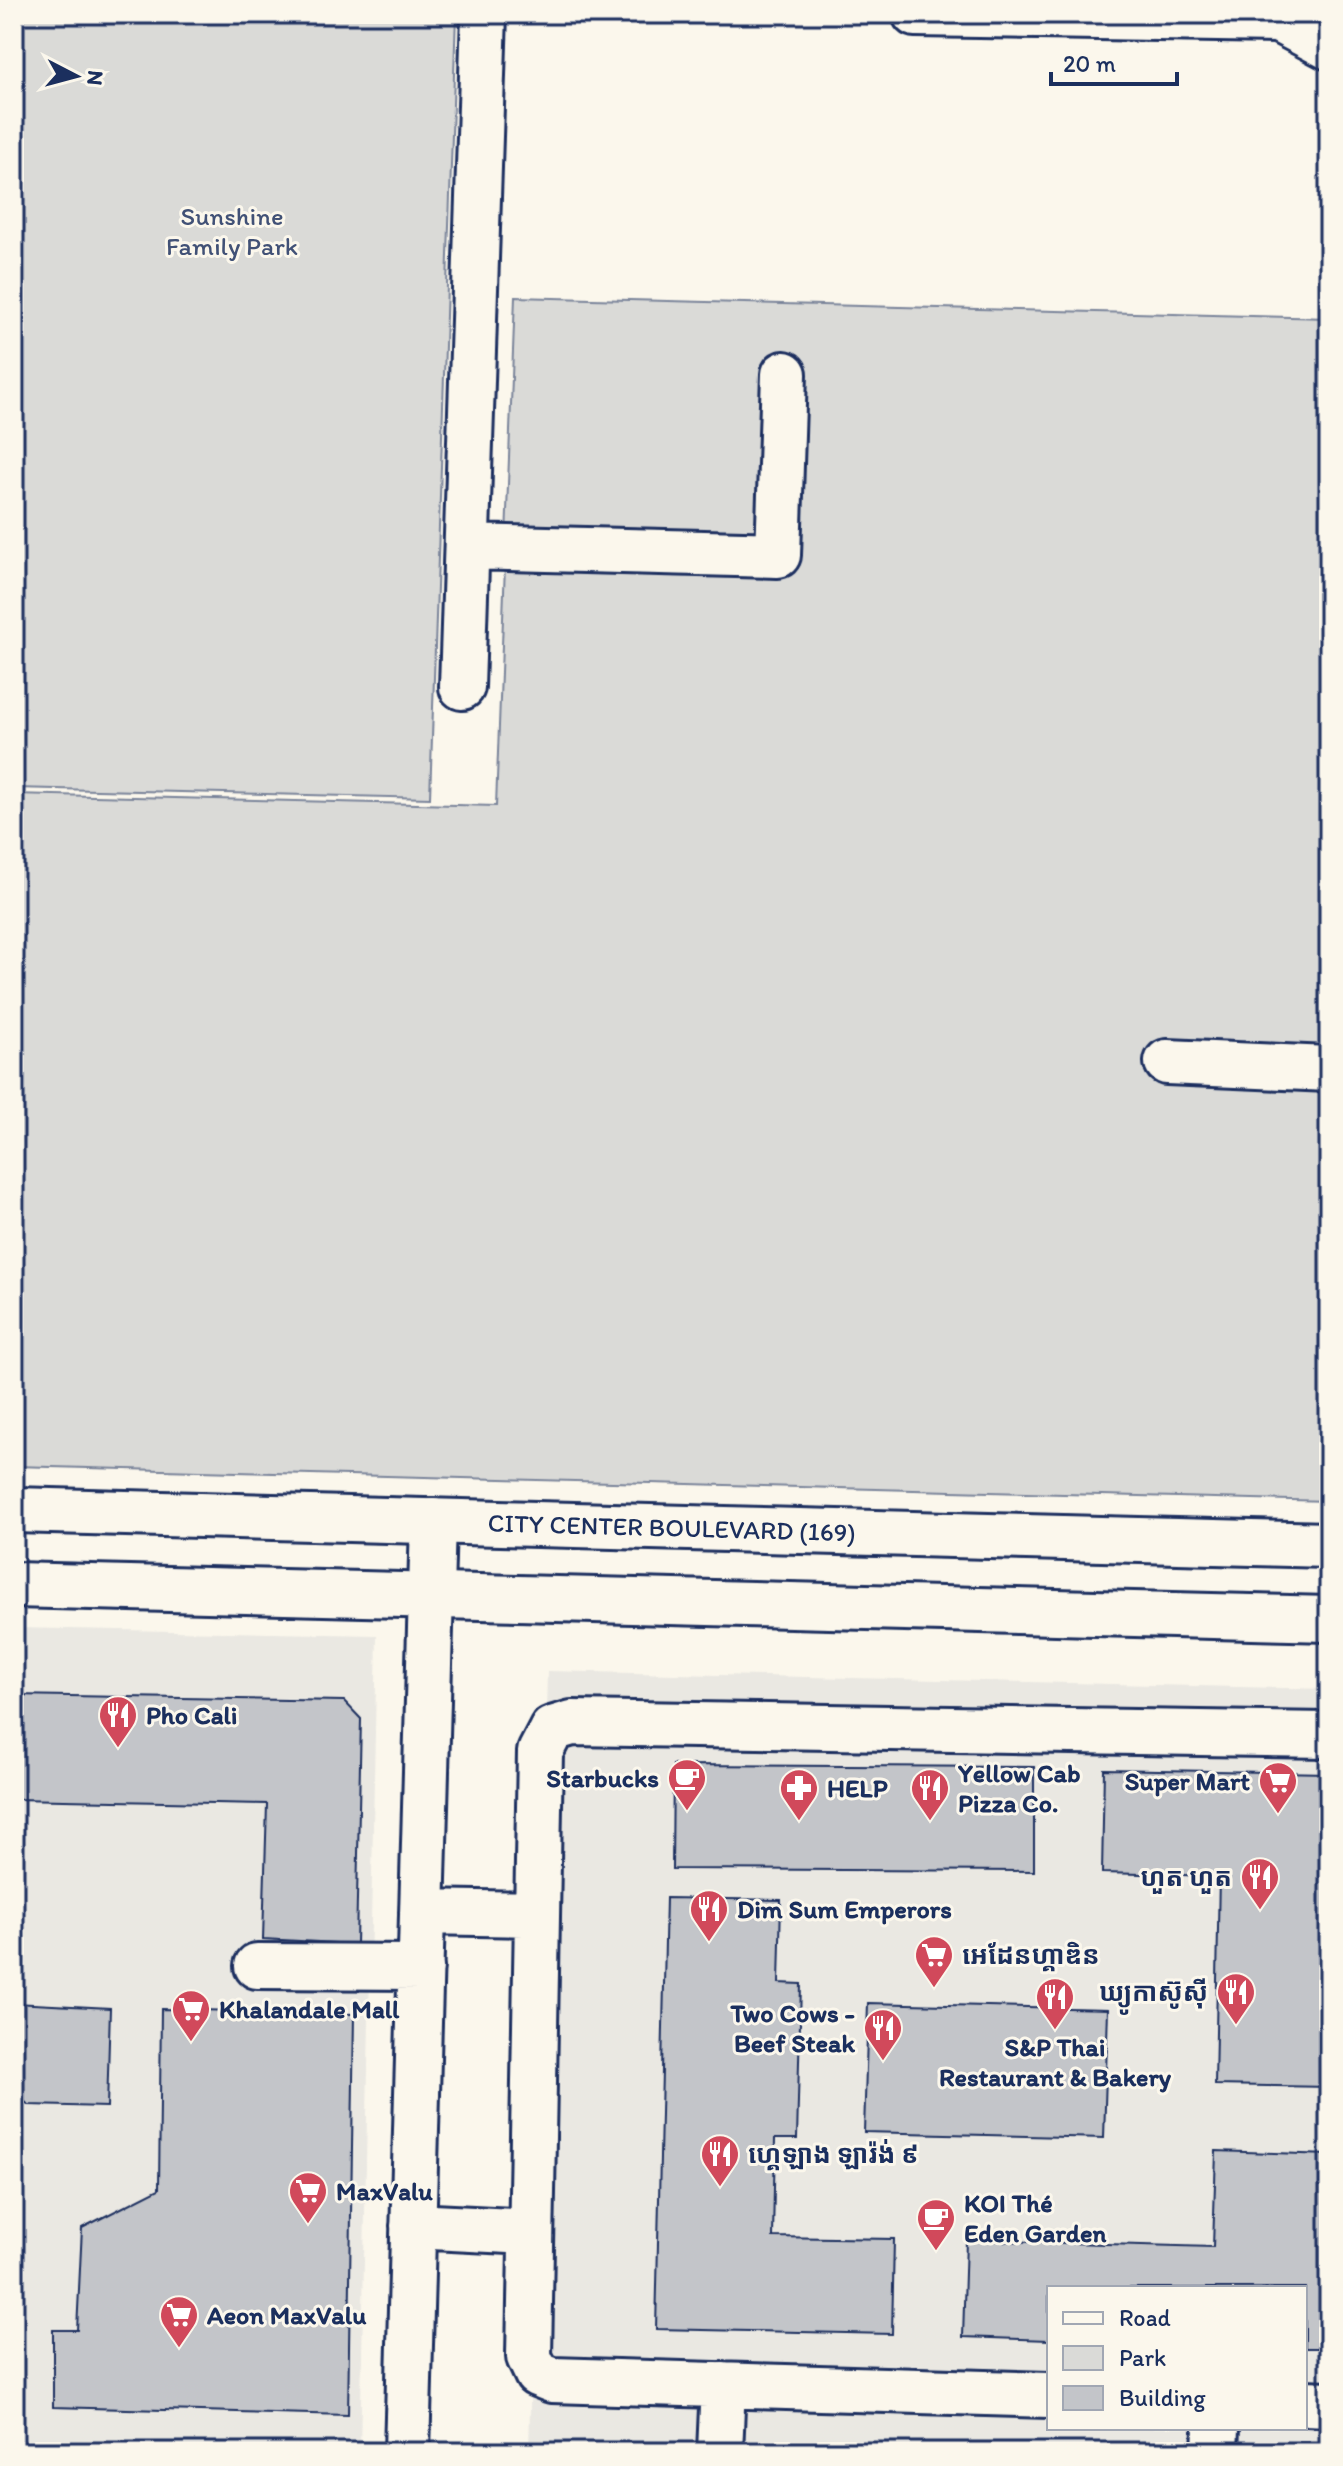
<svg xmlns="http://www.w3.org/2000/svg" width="1343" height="2466" font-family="Itim,'Noto Sans Khmer',sans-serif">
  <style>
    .built { fill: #eae8e2; fill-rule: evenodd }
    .green { fill: #dadad7; stroke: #7a849a; stroke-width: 2 }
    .building { fill: #c3c5c9; stroke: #1b2f5e; stroke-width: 2 }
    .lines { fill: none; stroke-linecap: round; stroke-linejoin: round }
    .minor-casing { stroke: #1b2f5e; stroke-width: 50 }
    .major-casing { stroke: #1b2f5e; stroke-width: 50 }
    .minor { stroke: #fbf7ec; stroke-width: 44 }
    .major { stroke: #fbf7ec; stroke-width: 44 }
    .labels { text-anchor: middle; stroke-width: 6; stroke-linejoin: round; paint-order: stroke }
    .park-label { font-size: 26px; fill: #415176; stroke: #fbf7ec }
    .street-label { font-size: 26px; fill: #1b2f5e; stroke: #fbf7ec }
    .poi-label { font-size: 26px; font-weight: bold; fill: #1b2f5e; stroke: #fbf7ec; text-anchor: start }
  </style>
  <rect width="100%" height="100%" fill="#fbf7ec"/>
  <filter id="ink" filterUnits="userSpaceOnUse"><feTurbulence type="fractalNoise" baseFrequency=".0125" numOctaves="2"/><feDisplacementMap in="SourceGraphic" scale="16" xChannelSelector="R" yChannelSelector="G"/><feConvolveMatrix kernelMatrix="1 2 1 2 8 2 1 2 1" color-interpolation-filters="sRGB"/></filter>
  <g filter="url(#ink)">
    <path class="built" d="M14 1628 377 1635 360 2452H14Z
      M547 1671 1329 1689V2452H529ZM1049 2288H1305V2428H1049Z"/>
    <path class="green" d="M14 14H456L430 798 14 788Z
      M515 297 1329 318V1501L14 1466V794L496 806Z"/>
    <path class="building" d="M14 1695 344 1701 361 1719 356 1944 263 1939 267 1804 14 1799Z
      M673 1765 1034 1767V1871L672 1869Z
      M1104 1769 1329 1773V2087L1215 2085 1219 1876 1102 1873Z
      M666 1898 781 1900 779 1983 801 1984 797 2139H775L773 2237 894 2239 892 2334 656 2329Z
      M14 2003 110 2008 107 2107 29 2105 14 2094Z
      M868 2003 1108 2009 1104 2138 864 2132Z
      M161 2009 354 2014 348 2415 53 2407V2330H77L82 2228 159 2189Z
      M1216 2151 1329 2155 1325 2348H1305V2288H1049V2340L963 2337 966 2240 1213 2247Z"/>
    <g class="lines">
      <g class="minor-casing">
        <path id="minor" d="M915 14 1278 20 1329 47
          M467 547 778 555 784 374
          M462 687 484 14
          M1167 1062 1329 1069
          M422 1912 537 1914
          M257 1966 421 1967
          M413 2226 531 2232
          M1049 2395 552 2380 537 2374 529 2357 540 1752 552 1729 572 1723 1329 1735
          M1305 2403 1329 2404
          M407 2452 433 1521
          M720 2452 723 2385
          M1215 2452 1216 2428"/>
      </g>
      <g class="major-casing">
        <g id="major">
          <path id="s1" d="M14 1510 1329 1545"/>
          <path d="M14 1585 1329 1619"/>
        </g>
      </g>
      <use href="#minor" class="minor"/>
      <use href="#major" class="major"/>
    </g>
  </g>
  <defs>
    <g id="restaurant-pin" transform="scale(2)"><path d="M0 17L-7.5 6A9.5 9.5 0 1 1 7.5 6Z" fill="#d1495b" stroke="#fbf7ec"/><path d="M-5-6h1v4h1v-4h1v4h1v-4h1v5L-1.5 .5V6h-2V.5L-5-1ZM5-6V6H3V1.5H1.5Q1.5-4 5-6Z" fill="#fff"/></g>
    <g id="cafe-pin" transform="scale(2)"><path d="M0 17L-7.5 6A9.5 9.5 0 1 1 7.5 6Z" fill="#d1495b" stroke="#fbf7ec"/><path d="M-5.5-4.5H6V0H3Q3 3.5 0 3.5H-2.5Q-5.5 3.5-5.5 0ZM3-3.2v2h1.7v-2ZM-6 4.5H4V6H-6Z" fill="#fff"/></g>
    <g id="supermarket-pin" transform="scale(2)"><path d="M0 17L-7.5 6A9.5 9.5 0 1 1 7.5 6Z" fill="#d1495b" stroke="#fbf7ec"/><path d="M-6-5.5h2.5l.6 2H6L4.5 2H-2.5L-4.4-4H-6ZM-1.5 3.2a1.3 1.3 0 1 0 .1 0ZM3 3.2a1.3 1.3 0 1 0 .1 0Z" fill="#fff"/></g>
    <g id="pharmacy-pin" transform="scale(2)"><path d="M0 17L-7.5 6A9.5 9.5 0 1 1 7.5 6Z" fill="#d1495b" stroke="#fbf7ec"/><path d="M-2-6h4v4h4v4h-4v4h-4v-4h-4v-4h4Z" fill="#fff"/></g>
  </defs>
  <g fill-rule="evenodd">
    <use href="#restaurant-pin" x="118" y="1715"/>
    <use href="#cafe-pin" x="687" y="1778"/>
    <use href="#supermarket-pin" x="1278" y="1781"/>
    <use href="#pharmacy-pin" x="799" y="1788"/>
    <use href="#restaurant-pin" x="930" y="1788"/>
    <use href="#restaurant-pin" x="1260" y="1877"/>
    <use href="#restaurant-pin" x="709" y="1909"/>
    <use href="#supermarket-pin" x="934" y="1955"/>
    <use href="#restaurant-pin" x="1236" y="1992"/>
    <use href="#restaurant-pin" x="1055" y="1997"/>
    <use href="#supermarket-pin" x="191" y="2009"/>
    <use href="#restaurant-pin" x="883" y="2028"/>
    <use href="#restaurant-pin" x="720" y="2154"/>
    <use href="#supermarket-pin" x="308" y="2191"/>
    <use href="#cafe-pin" x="936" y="2218"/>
    <use href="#supermarket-pin" x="179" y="2315"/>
  </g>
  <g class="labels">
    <g class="park-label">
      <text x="232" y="225">Sunshine<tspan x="232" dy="30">Family Park</tspan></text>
    </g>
    <g class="street-label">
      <text dy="9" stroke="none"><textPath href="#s1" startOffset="658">CITY CENTER BOULEVARD (169)</textPath></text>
    </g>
    <g class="poi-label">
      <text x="146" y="1724">Pho Cali</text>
      <text x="958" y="1782">Yellow Cab<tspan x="958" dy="30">Pizza Co.</tspan></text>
      <text x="659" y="1787" text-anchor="end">Starbucks</text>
      <text x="1250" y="1790" text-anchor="end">Super Mart</text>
      <text x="827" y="1797">HELP</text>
      <text x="1232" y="1886" text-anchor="end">ហួត ហួត</text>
      <text x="737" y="1918">Dim Sum Emperors</text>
      <text x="962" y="1964">អេដែនហ្គាឌិន</text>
      <text x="1208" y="2001" text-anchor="end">ឃ្យូកាស៊ូស៊ី</text>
      <text x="219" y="2018">Khalandale Mall</text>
      <text x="855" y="2022" text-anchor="end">Two Cows -<tspan x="855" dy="30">Beef Steak</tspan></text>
      <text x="1055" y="2056" text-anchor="middle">S&amp;P Thai<tspan x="1055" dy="30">Restaurant &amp; Bakery</tspan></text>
      <text x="748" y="2163">ហ្គេឡាង ឡារ៉ង់ ៩</text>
      <text x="336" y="2200">MaxValu</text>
      <text x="964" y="2212">KOI Thé<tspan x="964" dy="30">Eden Garden</tspan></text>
      <text x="207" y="2324">Aeon MaxValu</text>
    </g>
  </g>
  <rect width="1343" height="2466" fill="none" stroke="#fbf7ec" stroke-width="48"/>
  <rect x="24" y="24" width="1295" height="2418" fill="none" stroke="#1b2f5e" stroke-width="3" filter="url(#ink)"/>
  <rect x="1047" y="2286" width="260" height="144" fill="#fbf7ec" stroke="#a1a7b3" stroke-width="2"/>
  <rect x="1063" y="2312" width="40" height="12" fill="#fbf7ec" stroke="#a1a7b3" stroke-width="2"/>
  <text x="1119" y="2326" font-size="24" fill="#1b2f5e">Road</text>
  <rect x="1063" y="2346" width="40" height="24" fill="#dadad7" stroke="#a1a7b3" stroke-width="2"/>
  <text x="1119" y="2366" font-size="24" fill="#1b2f5e">Park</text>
  <rect x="1063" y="2386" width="40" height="24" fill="#c3c5c9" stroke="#a1a7b3" stroke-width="2"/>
  <text x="1119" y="2406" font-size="24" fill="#1b2f5e">Building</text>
  <g transform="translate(76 76) rotate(96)" stroke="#fbf7ec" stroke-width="6" paint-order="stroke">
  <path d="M0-6L14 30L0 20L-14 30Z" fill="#1b2f5e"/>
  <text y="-12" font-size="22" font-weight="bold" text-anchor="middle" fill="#1b2f5e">N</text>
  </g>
  <path d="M1051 72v12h126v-12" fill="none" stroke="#1b2f5e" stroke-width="4"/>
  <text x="1063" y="72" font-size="24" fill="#1b2f5e" stroke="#fbf7ec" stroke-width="6" paint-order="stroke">20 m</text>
</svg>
